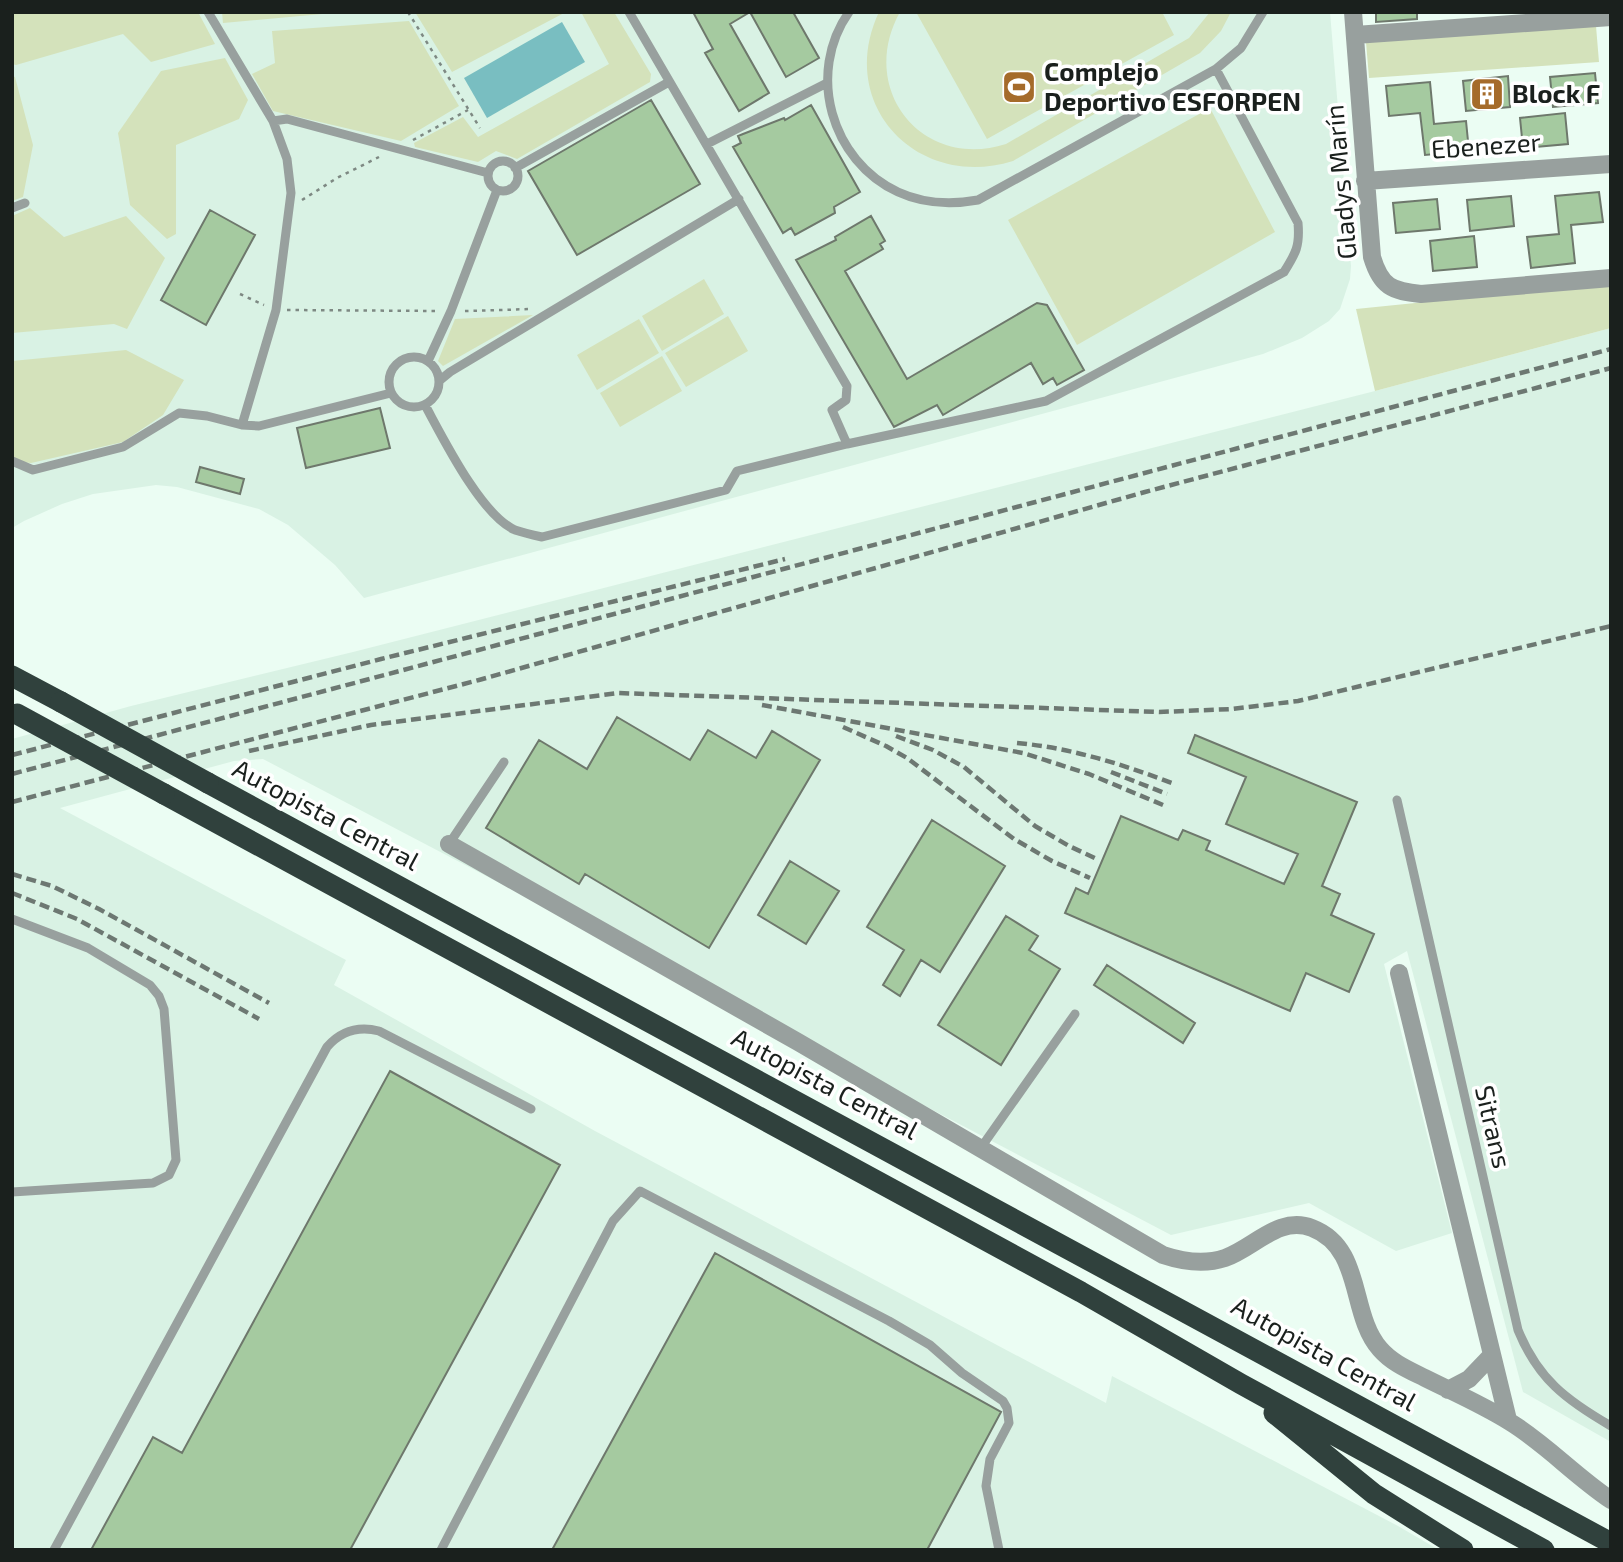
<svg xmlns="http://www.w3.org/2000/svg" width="1623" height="1562" font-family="'Exo 2',sans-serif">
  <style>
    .built { fill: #d9f2e4 }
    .green { fill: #d4e2bb }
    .water { fill: #79bec1 }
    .building { fill: #a5caa0; stroke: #6e786c; stroke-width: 2 }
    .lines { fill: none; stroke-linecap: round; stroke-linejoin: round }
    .path { stroke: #7e8983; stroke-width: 2.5; stroke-dasharray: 3.5 5; stroke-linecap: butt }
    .service { stroke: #98a09e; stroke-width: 9 }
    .minor { stroke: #98a09e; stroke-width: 18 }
    .motorway { stroke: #30413d; stroke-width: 21 }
    .rail { stroke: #6d7872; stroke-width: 4.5; stroke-dasharray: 10 5; stroke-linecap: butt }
    .motorway-bridge { stroke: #30413d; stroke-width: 21 }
    .labels { text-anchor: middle; stroke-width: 7; stroke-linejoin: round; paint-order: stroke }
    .poi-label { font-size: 26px; font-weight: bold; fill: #1a201d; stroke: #fff; text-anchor: start }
    .street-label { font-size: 26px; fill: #1a201d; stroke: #fff }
  </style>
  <rect width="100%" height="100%" fill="#ebfdf3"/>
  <path class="built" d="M12 12H1330L1351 266 1350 279 1340 309 1329 321 1302 338 1263 354 364 598 335 565 288 525 259 509 177 487 156 485 93 494 62 504 24 521 12 528Z
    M1611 328V1442L1523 1392 1407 951 1384 964 1452 1233 1396 1251 1309 1203 1171 1235 263 759 234 761 60 808 346 960 334 985 595 1131 1106 1403 1112 1376 1398 1526 1439 1550H12V739L131 706 353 652 1375 391Z"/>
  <path class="green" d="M12 12H198L215 44 151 62 123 34 16 65 12 64Z
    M222 12H344L223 23Z
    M415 12H566L452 72Z
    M581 12H614L651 74 650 82 517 159 496 151 478 162 415 147 414 143 463 117 478 137 609 64Z
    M879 12H900C857 89 922 171 1006 144L1189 38 1210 12H1231L1221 31 1200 53 1013 161C918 191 835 105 879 12Z
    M916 12H1162L1174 35 987 139Z
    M409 21 459 106 401 141 273 111 252 74 275 63 272 31Z
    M1596 26 1599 62 1369 78 1366 42Z
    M225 58 248 100 239 119 176 145V234L167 239 130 205 118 133 161 71Z
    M12 76 15 77 33 145 23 197 12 201Z
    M1210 108 1275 232 1077 345 1008 220Z
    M30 208 64 237 126 216 165 258 127 329 114 324 12 333V216Z
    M704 279 724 314 662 351 642 316Z
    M1611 283V328L1375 391 1356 309Z
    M533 315 443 366 438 361 455 319Z
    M728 316 748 351 686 387 665 353Z
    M639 319 659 353 597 390 577 355Z
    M126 350 184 380 163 415 123 442 31 463 21 462 12 456V361Z
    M662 356 682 391 620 427 600 393Z"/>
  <path class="water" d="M562 22 585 62 487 118 464 78Z"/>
  <path class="building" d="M693 12H750L730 24 769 93 739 111 705 53 713 49Z
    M750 12H793L819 58 786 77Z
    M1376 12H1417V19L1376 22Z
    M1595 73 1598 103 1553 107 1550 77Z
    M1508 76 1510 107 1466 111 1463 81Z
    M1430 82 1434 124 1466 121 1469 151 1425 155 1420 113 1389 116 1386 86Z
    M651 100 700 184 577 255 528 171Z
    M811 105 860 192 834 207 835 213 795 235 791 228 783 233 733 147 741 143 738 136 743 134 784 118 785 120Z
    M1565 113 1568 144 1523 148 1520 118Z
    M1599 192 1603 222 1571 225 1575 263 1531 268 1527 237 1559 234 1555 196Z
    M1511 196 1514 226 1470 231 1467 200Z
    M1437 199 1440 229 1396 233 1393 203Z
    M210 210 255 235 206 325 161 300Z
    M871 216 885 241 880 244 883 249 845 271 907 379 1037 303 1047 305 1084 370 1057 385 1053 378 1043 384 1031 363 943 415 937 405 894 427 796 260 836 240 835 237Z
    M1474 236 1477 267 1433 271 1430 241Z
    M380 408 390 448 306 468 297 428Z
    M200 467 244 479 240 494 196 482Z
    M617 717 690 760 708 730 756 758 772 731 820 760 709 948 585 874 579 884 486 828 539 740 587 769Z
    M1195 735 1357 802 1322 886 1340 894 1331 915 1374 934 1349 992 1306 973 1290 1011 1065 913 1076 888 1088 894 1121 816 1178 840 1183 830 1210 841 1206 850 1284 884 1298 854 1226 824 1246 777 1188 753Z
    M932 820 1005 866 940 972 921 960 900 996 883 985 904 950 867 927Z
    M790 861 839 891 806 944 758 915Z
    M1006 916 1038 936 1029 950 1060 969 1001 1065 938 1025Z
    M1107 965 1195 1023 1183 1043 1094 985Z
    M390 1071 560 1165 350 1550H91L153 1437 182 1453Z
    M715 1253 1001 1412 927 1550H552Z"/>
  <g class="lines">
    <path class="path" d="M408 12 480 128
      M413 140 468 110
      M302 200 337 178 379 157
      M240 294 264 305
      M287 310 438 311
      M465 311 532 309"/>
    <path class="service" d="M208 12 273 121 287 159 291 193 276 310 242 425
      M849 12C806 73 831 161 898 192 924 204 950 205 978 200L1216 69 1241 48 1263 12
      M273 121 287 119 488 173
      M707 144 827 83
      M488 176a15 15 0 1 1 30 0a15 15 0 1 1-30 0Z
      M515 168 669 82
      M12 208 25 203
      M389 382a25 25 0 1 1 50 0a25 25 0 1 1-50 0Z
      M428 361 451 311 497 190
      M439 381 450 372 739 199
      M425 405C443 438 481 515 515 530 524 533 533 535 542 537L726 490 737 471 847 444 832 410 846 400 847 386 629 12
      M847 444 1046 401 1284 272C1296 253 1300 246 1298 223L1216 69
      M12 461 33 470 123 447 179 413 207 416 242 425 259 426 391 393
      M1397 800 1518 1330C1538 1379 1566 1400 1611 1426
      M449 844 504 762
      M12 919 88 948 150 985 159 996 164 1009 176 1160 169 1175 153 1183 12 1192
      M980 1149 1075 1014
      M54 1550 327 1047C341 1031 359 1026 379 1031L531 1109
      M441 1550 613 1221 640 1191 889 1321 930 1345 962 1373 1003 1401 1007 1408 1009 1423 990 1459 986 1486 999 1550"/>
    <path class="minor" d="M1353 12 1372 257C1381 287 1392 291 1421 294L1611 278
      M1355 35 1611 17
      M1365 181 1611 164
      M449 844 798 1042 1163 1255C1184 1262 1204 1265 1225 1258 1254 1248 1279 1215 1312 1228 1364 1248 1349 1314 1380 1349 1392 1363 1409 1370 1425 1378 1453 1392 1483 1405 1510 1422 1546 1444 1575 1476 1611 1500
      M1399 973 1508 1420
      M1448 1390 1469 1379 1492 1355"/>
    <path class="motorway" d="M12 676 61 702
      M208 783 1611 1543
      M164 794 1081 1292 1241 1384 1544 1550
      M1274 1413 1374 1494 1463 1550"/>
    <path class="rail" d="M762 705 1023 753 1089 774 1163 805
      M843 727 886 746 907 758 1014 839 1052 861 1090 878
      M896 736 933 750 964 767 1035 826 1069 846 1097 859
      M1017 743C1072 748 1121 764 1172 783
      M249 751 371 725 618 693 1159 712 1232 709 1298 701 1611 626
      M12 755 381 659 785 559
      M1111 772 1167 794
      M12 774 1611 349
      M12 802 479 680 1145 492 1611 368
      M12 874 52 886 99 909 269 1003
      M12 893 77 919 259 1019"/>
    <path class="motorway-bridge" d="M61 702 208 783
      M17 714 164 794"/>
  </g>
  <defs>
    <g id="stadium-square" transform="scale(1.75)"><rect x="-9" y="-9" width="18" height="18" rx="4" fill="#a56b2a" stroke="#fff"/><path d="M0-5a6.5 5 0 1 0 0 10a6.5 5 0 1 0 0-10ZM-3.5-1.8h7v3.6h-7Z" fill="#fff"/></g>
    <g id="building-square" transform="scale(1.75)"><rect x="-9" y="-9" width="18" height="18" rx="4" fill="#a56b2a" stroke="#fff"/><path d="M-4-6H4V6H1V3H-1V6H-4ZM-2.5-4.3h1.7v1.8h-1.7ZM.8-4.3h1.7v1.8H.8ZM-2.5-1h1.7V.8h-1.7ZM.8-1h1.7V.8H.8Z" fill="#fff"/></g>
  </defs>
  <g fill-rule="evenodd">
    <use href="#stadium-square" x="1019" y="87"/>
    <use href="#building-square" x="1487" y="94"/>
  </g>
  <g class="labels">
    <g class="poi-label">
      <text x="1044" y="81">Complejo<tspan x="1044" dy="30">Deportivo ESFORPEN</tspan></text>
      <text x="1512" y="103">Block F</text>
    </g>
    <g class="street-label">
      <text transform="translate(1486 146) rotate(-4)" y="9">Ebenezer</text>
      <text transform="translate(1341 182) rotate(-95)" y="9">Gladys Marín</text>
      <text transform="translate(326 815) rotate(28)" y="9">Autopista Central</text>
      <text transform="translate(825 1084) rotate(28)" y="9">Autopista Central</text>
      <text transform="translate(1493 1127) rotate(77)" y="9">Sitrans</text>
      <text transform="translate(1324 1354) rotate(29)" y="9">Autopista Central</text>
    </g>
  </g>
  <rect width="1623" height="1562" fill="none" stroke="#1a201d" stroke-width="28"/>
</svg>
